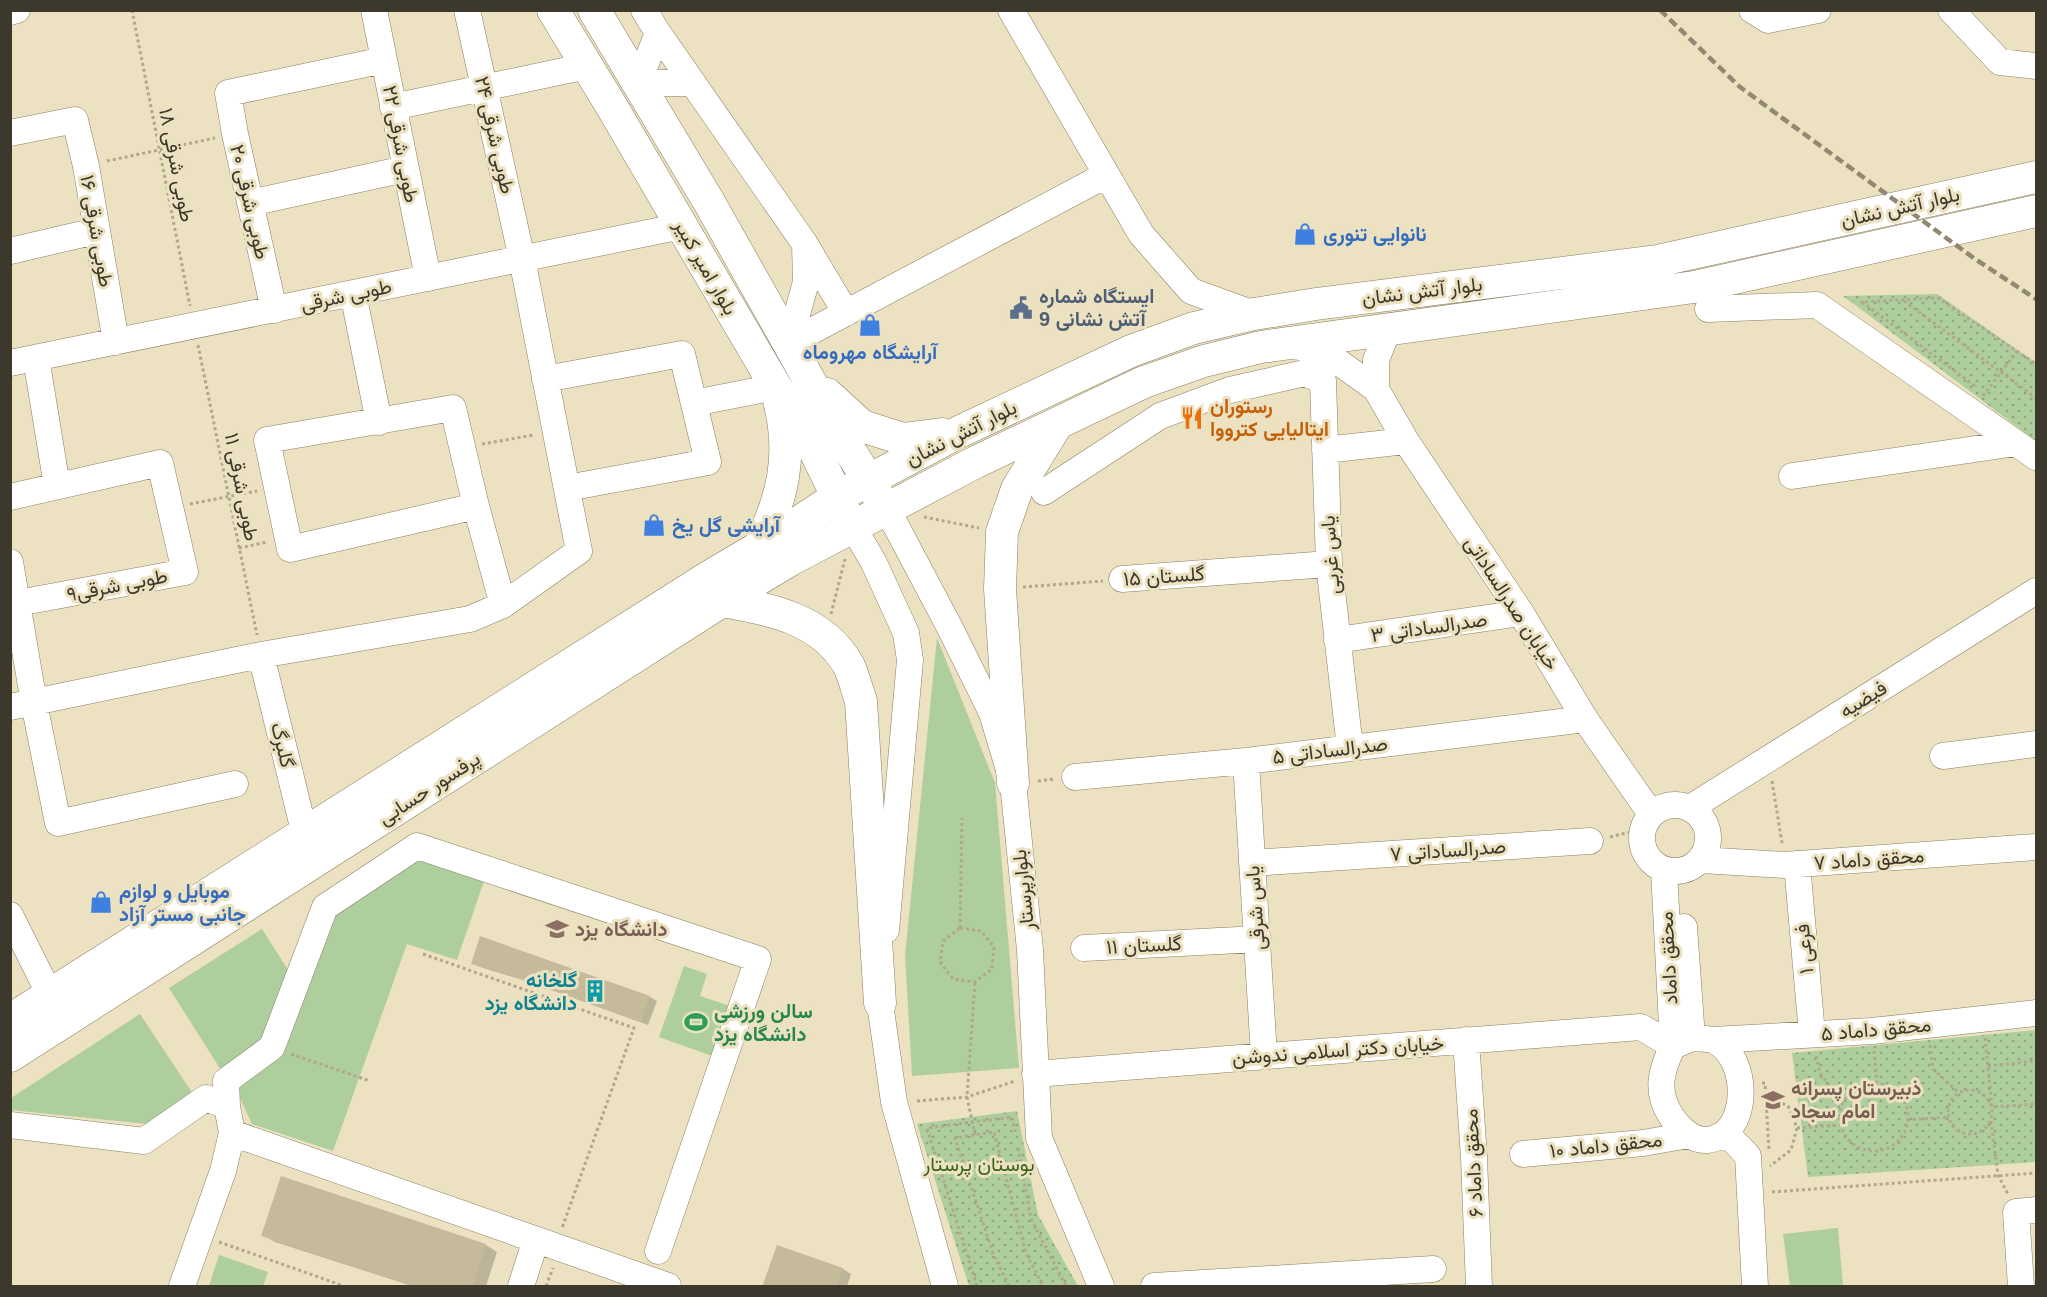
<svg xmlns="http://www.w3.org/2000/svg" width="2047" height="1297" font-family="Arial,Vazirmatn,sans-serif">
  <style>
    .green { fill: #aece9d }
    .park { fill: url(#park-dots) }
    .shadow { fill: #0003 }
    .building { fill: #c5bb9b }
    .lines { fill: none; stroke-linecap: round; stroke-linejoin: round }
    .minor-casing { stroke: #897f61; stroke-width: 27 }
    .major-casing { stroke: #897f61; stroke-width: 33 }
    .path { stroke: #b0a88d; stroke-width: 3; stroke-dasharray: 3 3; stroke-linecap: butt }
    .minor { stroke: #fff; stroke-width: 26 }
    .major { stroke: #fff; stroke-width: 32 }
    .rail { stroke: #918973; stroke-width: 4.5; stroke-dasharray: 9 4.5; stroke-linecap: butt }
    .labels { text-anchor: middle; stroke-width: 6; stroke-linejoin: round; paint-order: stroke }
    .street-label { font-size: 20px; fill: #3c382b; stroke: #ece1c0 }
    .shop-label { font-size: 20px; font-weight: bold; fill: #366cbe; stroke: #ece1c0; text-anchor: start }
    .service-label { font-size: 20px; font-weight: bold; fill: #4e5e75; stroke: #ece1c0; text-anchor: start }
    .food-label { font-size: 20px; font-weight: bold; fill: #c56008; stroke: #ece1c0; text-anchor: start }
    .education-label { font-size: 20px; font-weight: bold; fill: #785e54; stroke: #ece1c0; text-anchor: start }
    .culture-label { font-size: 20px; font-weight: bold; fill: #0d838f; stroke: #ece1c0; text-anchor: end }
    .leisure-label { font-size: 20px; font-weight: bold; fill: #27864d; stroke: #ece1c0; text-anchor: start }
    .park-label { font-size: 20px; fill: #39631d; stroke: #ece1c0 }
  </style>
  <defs>
    <pattern id="park-dots" width="8" height="8" patternUnits="userSpaceOnUse" patternTransform="scale(1.5)"><rect width="8" height="8" fill="#aece9d"/><path d="M2 2h.1M6 6h.1" fill="none" stroke="#8fa880" stroke-width="1.8" stroke-linecap="round"/></pattern>
  </defs>
  <rect width="100%" height="100%" fill="#ece1c0"/>
  <path class="green" d="M937 638 995 783 1019 1068 912 1076 905 956Z
    M421 856 485 878 457 960 407 944 333 1151 252 1124 236 1089 287 1046 335 913Z
    M262 929 292 976 266 1042 221 1070 169 988Z
    M684 966 707 974 700 996 733 1007 715 1057 659 1037Z
    M140 1014 193 1094 147 1124 11 1110V1098Z
    M1838 1228 1843 1286H1790L1783 1234Z
    M219 1255 268 1272 263 1286H209Z"/>
  <path class="park" d="M1937 294 2036 363V441L1843 296Z
    M2036 1030V1162L1808 1177 1792 1053Z
    M1017 1111 1038 1215 1078 1286H969L917 1124Z"/>
  <path class="shadow" d="M481 938 650 997 657 1001 648 1025 526 981 480 967 473 963Z
    M263 1235 486 1245 497 1252 486 1286H412L275 1242Z
    M778 1247 843 1269 851 1274 847 1286H764Z"/>
  <path class="building" d="M480 936 650 996 641 1022 518 978 471 964Z
    M281 1176 486 1244 472 1287H416L261 1236Z
    M777 1245 843 1268 837 1287H762Z"/>
  <g class="lines">
    <g class="minor-casing">
      <path id="minor" d="M374 10 428 278
        M644 10 658 33 638 83H693
        M1011 10 1141 234 1191 291 1254 314
        M1752 10 1768 20 1818 10
        M1951 10 2000 62 2036 66
        M10 12 17 10
        M658 33 805 244 806 282 789 343
        M393 107 587 66
        M10 133 75 120 86 166 116 342
        M250 203 405 169
        M806 246 846 313
        M10 251 96 231
        M353 293 379 422
        M1708 309 1817 305 2036 457
        M274 310 235 134 228 93 384 60
        M789 343 1106 175
        M1290 343 1337 361 1376 389 1406 441 1521 613 1585 719 1651 814
        M36 358 57 486
        M10 363 682 226
        M545 379 682 354 708 462 567 488
        M1376 389V360L1388 330
        M694 403 776 387
        M453 408 476 506 290 549 267 440Z
        M1325 450 1406 441
        M1792 476 2016 443
        M1044 492 1160 416 1230 390 1305 373 1323 381 1329 564 1350 748
        M10 497 160 463 185 572 18 603
        M476 506 503 605
        M887 509 950 628 992 713 1013 783 1030 950 1039 1138 1101 1286
        M853 527 874 563 906 633 910 660 886 930
        M10 562 34 703 58 823 235 784
        M1122 579 1329 564
        M1337 640 1521 613
        M261 655 305 835
        M10 707 261 655 470 619 503 605 579 551 522 259 467 10
        M1943 756 2036 744
        M1246 761 1264 1056
        M1075 777 1246 761 1585 719
        M1642 838a33 33 0 1 1 66 0a33 33 0 1 1-66 0Z
        M1690 808 2036 591
        M1701 860 1785 865 2036 847
        M1252 863 1590 841
        M1797 864 1812 1034
        M1664 870 1673 1046
        M10 915 50 995
        M1684 927 1692 1038
        M1084 948 1258 939
        M881 984 880 1003 894 1102 945 1286
        M1692 1038C1699 1039 1709 1038 1715 1041 1750 1058 1751 1136 1707 1140 1692 1141 1679 1128 1671 1116 1655 1091 1661 1070 1673 1046Z
        M1466 1040 1474 1158 1479 1286
        M1714 1040 1872 1031 2036 1013
        M1035 1074 1641 1027 1673 1046
        M227 1106 226 1081 272 1047 325 907 417 846 758 959 658 1251
        M10 1125 144 1141 206 1098 227 1106 232 1133 223 1171 182 1286
        M232 1133 668 1286
        M1726 1133 1748 1156 1755 1286
        M1523 1154 1643 1143 1689 1135
        M521 1286 536 1240
        M1154 1286 1433 1269
        M2021 1286 2016 1212 2036 1210"/>
    </g>
    <g class="major-casing">
      <path id="major" d="M553 10 612 107 776 387 805 431 847 516
        M594 10 709 202 839 433 880 499
        M827 394 862 426 903 439 942 434
        M759 547C783 497 793 455 779 400
        M722 601C770 609 823 619 849 666 854 677 857 690 861 701L880 1003
        M1013 783 1000 589 1002 532 1017 489 1057 424
        M10 1020 707 578 778 536 837 497 961 431 1131 351 1194 328 1254 314 1316 304 1657 261 2036 177
        M10 1056 722 601 790 560 976 462 1144 382 1204 361 1261 347 1694 287 2036 211"/>
    </g>
    <path class="path" d="M132 10 190 306
      M107 161 215 138
      M1904 301 2036 398
      M198 345 257 635
      M1975 386 1862 302 1938 298 2036 364
      M1983 396 2017 351
      M482 444 534 435
      M190 504 257 491
      M924 517 979 528
      M239 548 267 542
      M1023 587 1103 581
      M831 614 845 559
      M1038 781 1055 779
      M1772 781 1782 843
      M1610 837 1638 830
      M960 928 981 931 994 947 992 969 975 982 953 979 940 962 943 941Z
      M960 928 962 818
      M423 954 634 1028 562 1228
      M1985 1038 1992 1107 2036 1104
      M1930 1045 1933 1069 1958 1092
      M1874 1051 1877 1082
      M291 1054 370 1081
      M1816 1056 1820 1073 1842 1103
      M1988 1066 2036 1061
      M1762 1083H1765L1769 1151
      M1840 1117a34 34 0 1 1 68 0a34 34 0 1 1-68 0Z
      M1948 1112a22 22 0 1 1 44 0a22 22 0 1 1-44 0Z
      M1766 1096 1788 1106 1797 1128 1791 1150 1770 1166
      M917 1101 967 1097 1015 1081
      M1907 1120 1948 1117
      M1991 1121 1998 1175 2008 1194
      M1797 1128 1840 1125
      M975 1135 967 1097 975 982
      M1018 1148 1031 1219 1066 1286
      M1772 1192 2036 1173
      M219 1242 344 1286
      M546 1286 553 1268
      M977 1286 927 1128 1012 1117 1016 1135
      M1009 1286 994 1256 955 1138 994 1132 1026 1253 1043 1286"/>
    <use href="#minor" class="minor"/>
    <use href="#major" class="major"/>
    <path class="rail" d="M1660 10 1740 87 1975 259 2036 299"/>
  </g>
  <defs>
    <g id="shop-bare" transform="scale(1.8)"><path d="M-5-2.5h2.3a2.7 3.5 0 0 1 5.4 0H5L5.5 6h-11ZM-1.5-2.5h3a1.5 2.3 0 0 0-3 0Z" fill="#3f7fe0" stroke="#ece1c0" stroke-width="2.5" paint-order="stroke"/></g>
    <g id="civic-bare" transform="scale(1.8)"><path d="M-.6-6.5H3V-4.5H.6V-3L4-1V1h2V6H-6V1h2V-1L-.6-3ZM-1.2 2.5V6h2.4V2.5Z" fill="#5c6f8a" stroke="#ece1c0" stroke-width="2.5" paint-order="stroke"/></g>
    <g id="restaurant-bare" transform="scale(1.8)"><path d="M-5-6h1v4h1v-4h1v4h1v-4h1v5L-1.5 .5V6h-2V.5L-5-1ZM5-6V6H3V1.5H1.5Q1.5-4 5-6Z" fill="#e8710a" stroke="#ece1c0" stroke-width="2.5" paint-order="stroke"/></g>
    <g id="university-bare" transform="scale(1.8)"><path d="M0-5L7-2L0 1L-7-2ZM-4 1L0 2.5L4 1V4Q0 6-4 4Z" fill="#8d6e63" stroke="#ece1c0" stroke-width="2.5" paint-order="stroke"/></g>
    <g id="building-bare" transform="scale(1.8)"><path d="M-4-6H4V6H1V3H-1V6H-4ZM-2.5-4.3h1.7v1.8h-1.7ZM.8-4.3h1.7v1.8H.8ZM-2.5-1h1.7V.8h-1.7ZM.8-1h1.7V.8H.8Z" fill="#0f9aa8" stroke="#ece1c0" stroke-width="2.5" paint-order="stroke"/></g>
    <g id="stadium-bare" transform="scale(1.8)"><path d="M0-5a6.5 5 0 1 0 0 10a6.5 5 0 1 0 0-10ZM-3.5-1.8h7v3.6h-7Z" fill="#2e9e5b" stroke="#ece1c0" stroke-width="2.5" paint-order="stroke"/></g>
  </defs>
  <g fill-rule="evenodd">
    <use href="#shop-bare" x="1305" y="234"/>
    <use href="#civic-bare" x="1021" y="308"/>
    <use href="#shop-bare" x="870" y="325"/>
    <use href="#restaurant-bare" x="1192" y="418"/>
    <use href="#shop-bare" x="654" y="525"/>
    <use href="#shop-bare" x="101" y="902"/>
    <use href="#university-bare" x="557" y="929"/>
    <use href="#building-bare" x="595" y="991"/>
    <use href="#stadium-bare" x="696" y="1022"/>
    <use href="#university-bare" x="1773" y="1100"/>
  </g>
  <g class="labels">
    <g class="street-label">
      <text transform="translate(495 135) rotate(77)" y="7">طوبی شرقی ۲۴</text>
      <text transform="translate(401 144) rotate(79)" y="7">طوبی شرقی ۲۲</text>
      <text transform="translate(177 165) rotate(79)" y="7">طوبی شرقی ۱۸</text>
      <text transform="translate(250 202) rotate(77)" y="7">طوبی شرقی ۲۰</text>
      <text transform="translate(1900 207) rotate(-13)" y="7">بلوار آتش نشان</text>
      <text transform="translate(97 231) rotate(80)" y="7">طوبی شرقی ۱۶</text>
      <text transform="translate(706 267) rotate(60)" y="7">بلوار امیر کبیر</text>
      <text transform="translate(1422 291) rotate(-7)" y="7">بلوار آتش نشان</text>
      <text transform="translate(346 295) rotate(-12)" y="7">طوبی شرقی</text>
      <text transform="translate(961 433) rotate(-27)" y="7">بلوار آتش نشان</text>
      <text transform="translate(242 487) rotate(79)" y="7">طوبی شرقی ۱۱</text>
      <text transform="translate(1330 555) rotate(-94)" y="7">یاس غربی</text>
      <text transform="translate(1164 576) rotate(-4)" y="7">گلستان ۱۵</text>
      <text transform="translate(117 585) rotate(-11)" y="7">طوبی شرقی۹</text>
      <text transform="translate(1512 603) rotate(57)" y="7">خیابان صدرالساداتی</text>
      <text transform="translate(1429 627) rotate(-8)" y="7">صدرالساداتی ۳</text>
      <text transform="translate(1863 699) rotate(-32)" y="7">فیضیه</text>
      <text transform="translate(283 745) rotate(76)" y="7">گلبرگ</text>
      <text transform="translate(1330 750) rotate(-7)" y="7">صدرالساداتی ۵</text>
      <text transform="translate(429 788) rotate(-33)" y="7">پرفسور حسابی</text>
      <text transform="translate(1448 850) rotate(-4)" y="7">صدرالساداتی ۷</text>
      <text transform="translate(1869 859) rotate(-4)" y="7">محقق داماد ۷</text>
      <text transform="translate(1023 890) rotate(-96)" y="7">بلوارپرستار</text>
      <text transform="translate(1255 908) rotate(-94)" y="7">یاس شرقی</text>
      <text transform="translate(1144 945) rotate(-3)" y="7">گلستان ۱۱</text>
      <text transform="translate(1804 949) rotate(-95)" y="7">فرعی ۱</text>
      <text transform="translate(1668 958) rotate(-93)" y="7">محقق داماد</text>
      <text transform="translate(1876 1029) rotate(-5)" y="7">محقق داماد ۵</text>
      <text transform="translate(1338 1050) rotate(-4)" y="7">خيابان دکتر اسلامی ندوشن</text>
      <text transform="translate(1606 1145) rotate(-6)" y="7">محقق داماد ۱۰</text>
      <text transform="translate(1473 1163) rotate(-93)" y="7">محقق داماد ۶</text>
    </g>
    <g class="shop-label">
      <text x="1323" y="241">نانوایی تنوری</text>
      <text x="870" y="359" text-anchor="middle">آرایشگاه مهروماه</text>
      <text x="672" y="532">آرایشی گل یخ</text>
      <text x="119" y="898">موبایل و لوازم<tspan x="119" dy="23">جانبی مستر آزاد</tspan></text>
    </g>
    <g class="service-label">
      <text x="1039" y="303">ایستگاه شماره<tspan x="1039" dy="23">9 آتش نشانی</tspan></text>
    </g>
    <g class="food-label">
      <text x="1210" y="413">رستوران<tspan x="1210" dy="23">ایتالیایی کترووا</tspan></text>
    </g>
    <g class="education-label">
      <text x="575" y="936">دانشگاه یزد</text>
      <text x="1791" y="1095">ذبیرستان پسرانه<tspan x="1791" dy="23">امام سجاد</tspan></text>
    </g>
    <g class="culture-label">
      <text x="577" y="987">گلخانه<tspan x="577" dy="23">دانشگاه یزد</tspan></text>
    </g>
    <g class="leisure-label">
      <text x="714" y="1018">سالن ورزشی<tspan x="714" dy="23">دانشگاه یزد</tspan></text>
    </g>
    <g class="park-label">
      <text x="979" y="1171">بوستان پرستار</text>
    </g>
  </g>
  <rect width="2047" height="1297" fill="none" stroke="#3c382b" stroke-width="24"/>
</svg>
